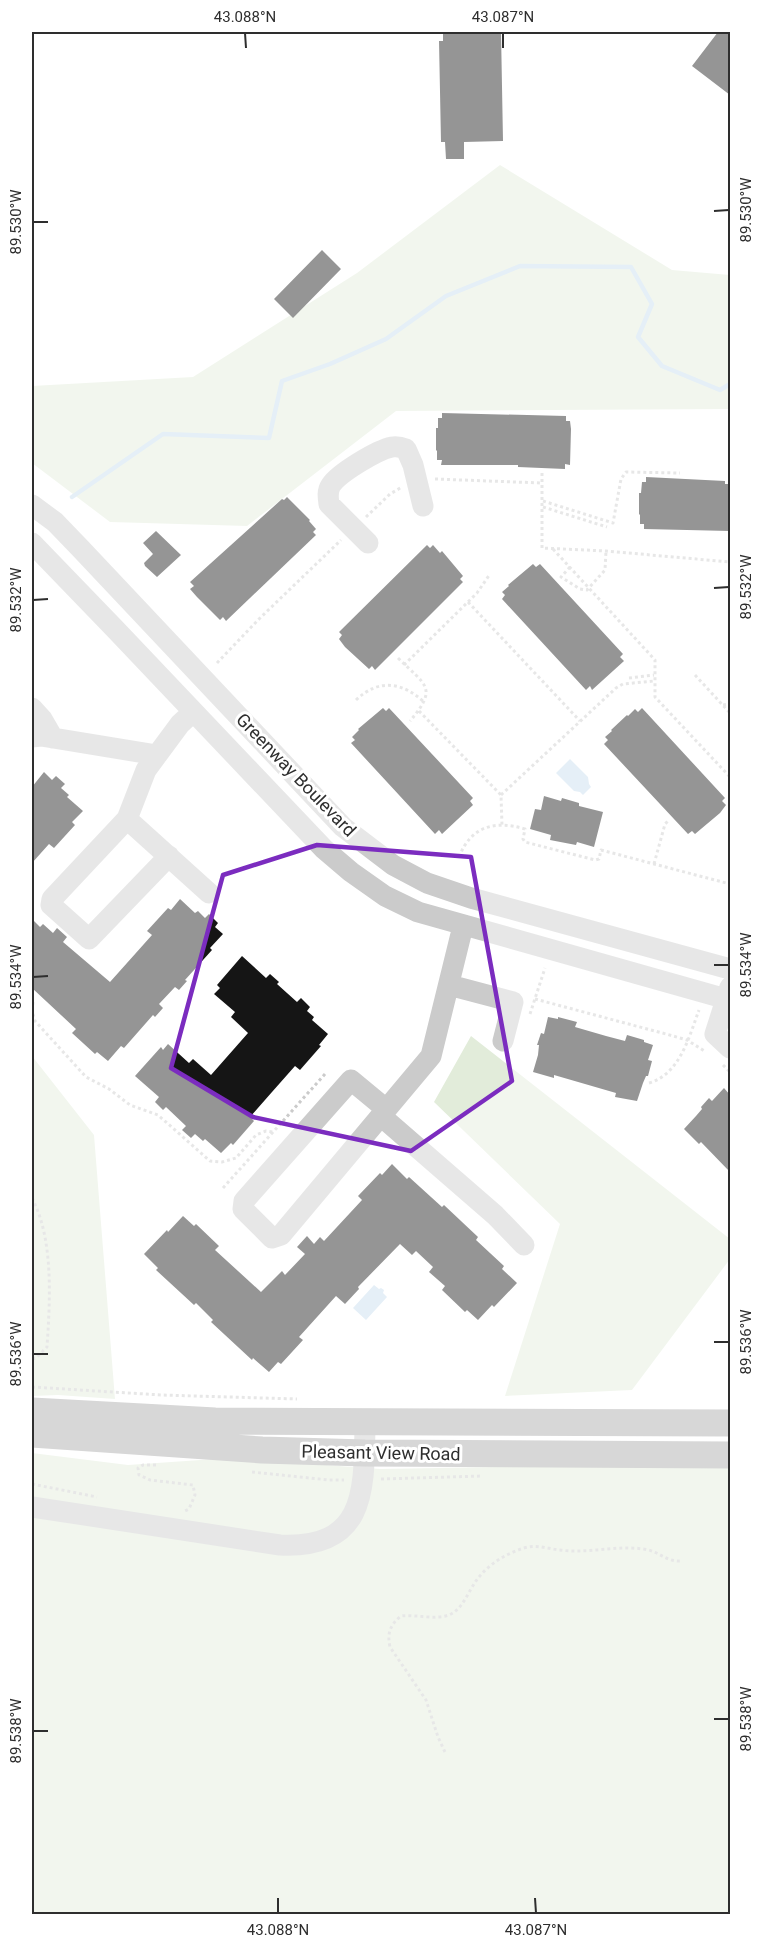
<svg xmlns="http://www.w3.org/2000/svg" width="762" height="1946" font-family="Roboto,sans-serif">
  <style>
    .green { fill: #e2ecda }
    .water { fill: #c5dbed }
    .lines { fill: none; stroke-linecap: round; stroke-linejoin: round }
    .stream { stroke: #c5dbed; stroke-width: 4.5 }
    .building { fill: #151515 }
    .path { stroke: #cbcbcb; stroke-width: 3; stroke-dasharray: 3 3; stroke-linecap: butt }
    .minor { stroke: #cbcbcb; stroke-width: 21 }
    .major { stroke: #a6a6a6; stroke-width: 27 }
    .marked { fill: none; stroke: #7b2cbf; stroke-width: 4.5; stroke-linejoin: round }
    .ticks { fill: none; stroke: #2e2e2e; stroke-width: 2 }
    .labels { text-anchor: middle; stroke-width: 6; stroke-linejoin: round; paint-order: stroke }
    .street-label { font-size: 18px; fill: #2e2e2e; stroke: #fff }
    .neatline { fill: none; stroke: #2e2e2e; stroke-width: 2 }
    .ticks-label { font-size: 15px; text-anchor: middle; fill: #2e2e2e }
  </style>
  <rect width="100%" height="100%" fill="#fff"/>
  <path class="green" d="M500 165 672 270 730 275V409L396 411 247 526 110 522 32 463V386L193 377 357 273Z
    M471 1036 730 1239V1259L632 1390 505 1396 560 1224 434 1102Z
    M32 1056 94 1135 115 1399 58 1395 32 1396Z
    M32 1453 128 1465 229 1458 380 1469 730 1463V1914H32Z"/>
  <path class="water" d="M570 759 588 777 589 784 591 787 583 795 580 792 574 791 556 773Z
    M374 1285 379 1289 381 1288 384 1290 383 1293 387 1297 366 1320 353 1308Z"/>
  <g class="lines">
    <path class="stream" d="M72 497 163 434 269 438 282 381 330 364 386 339 446 296 520 266 631 267 652 304 638 337 662 366 720 390 730 384"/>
  </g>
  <path class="building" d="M443 32H501L503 141 464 142V159H446L445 142H441L439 41H443Z
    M718 32H730V95L692 66Z
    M322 250 341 269 293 318 274 299Z
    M442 413 566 416V421H570L571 429 570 465 565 464V469L518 467V465H441L442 460H437V450L436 451V428H438V418H442Z
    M646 477 725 481V484H730V531L644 529V524H640V515L639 514V493H641L642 482H646Z
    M287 497 310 520 309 521 316 529 313 532 316 535 226 621 223 617 220 620 197 597 190 589 194 586 190 582 282 499 284 500Z
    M156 531 181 555 157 577 145 566 144 563 153 554 143 543Z
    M427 545 430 548 433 545 440 553 442 551 463 576 460 579 463 582 375 670 372 666 369 669 345 647 339 639 342 635 339 632Z
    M533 564 536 567 540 564 623 654 620 657 624 661 592 690 590 686 586 690 502 599 505 595 502 592 509 586 508 585Z
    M383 708 386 711 389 708 473 798 470 801 473 805 442 834 439 830 435 834 351 743 355 740 352 737 359 730 358 729Z
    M642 708 725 798 722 801 726 805 720 813 695 834 692 831 688 834 604 744 608 740 605 737 612 731 611 730 627 715 628 716 635 709 638 712Z
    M44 772 52 780 56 776 65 784 61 788 69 795 67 797 83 811 72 822 75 825 54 848 49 844 32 863V787Z
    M544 796 561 801 562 798 579 803V806L603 812 594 847 577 842 576 845 550 840 551 835 530 829 535 809 541 810Z
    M180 899 195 913 198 911 205 918 209 914 218 923 215 927 223 934 210 948 212 950 185 980 187 981 179 990 175 987 159 1004 163 1008 155 1017 153 1015 124 1048 121 1046 108 1061 97 1052 95 1054 72 1033 76 1029 32 988V919L40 927 43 924 53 933 57 928 67 937 63 942 110 982 152 935 147 931 168 908 171 910Z
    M242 956 266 978 270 974 279 982 277 984 297 1002 301 998 310 1007 307 1011 314 1017 312 1020 328 1034 319 1045 321 1046 300 1070 295 1066 272 1092 250 1117 254 1121 233 1145 231 1143 221 1153 205 1139 203 1141 195 1134 191 1138 182 1130 186 1126 166 1107 163 1110 155 1102 159 1097 135 1076 161 1047 163 1050 168 1044 189 1063 193 1059 211 1075 248 1033 231 1017 235 1012 214 994 220 988 217 985Z
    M548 1017 558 1019V1017L577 1022 575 1027 606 1036 625 1041 627 1035 644 1040V1042L653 1045 648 1060 652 1061 648 1076H646L643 1083 637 1101 615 1097 616 1093 554 1075V1078L533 1072 538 1055 539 1045H537L541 1033 544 1034Z
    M724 1088 730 1095V1172L701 1142 699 1144 684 1129 696 1116 702 1109 701 1107 709 1098 712 1101Z
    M392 1164 407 1179 409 1177 442 1207 444 1205 478 1237 476 1240 504 1266 502 1269 517 1283 494 1307 492 1305 478 1320 467 1310 465 1312 442 1290 445 1286 429 1272 433 1267 416 1251 412 1255 400 1244 358 1287 359 1289 345 1304 336 1296 299 1337 303 1340 281 1364 278 1362 269 1372 253 1358 252 1360 211 1322 213 1320 196 1303 194 1305 156 1270 158 1268 144 1254 167 1230 168 1232 183 1216 194 1226 196 1224 219 1246 215 1250 261 1292 282 1271 285 1275 305 1254 297 1247 307 1236 314 1244 320 1237 324 1241 362 1200 358 1196 380 1173 382 1175Z"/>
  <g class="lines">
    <path class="path" d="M542 473V548L606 551 730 562
      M435 479 542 483
      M543 501 613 523 621 479 626 472 680 473
      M543 507 607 527
      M366 517 390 494 402 487
      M553 549 655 660V697L730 777
      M570 567 561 577 580 589 587 590 605 570 606 551
      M468 602 580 721
      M398 658C425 685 439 687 410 721
      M217 663 258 620 341 540
      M404 665 477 593 490 574
      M695 675 730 713
      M629 678 654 675
      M356 700C379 678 403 682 425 703
      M723 705 730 704
      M419 711 501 795 502 825
      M501 795 616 688 623 684 654 681
      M459 857C471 826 495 820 525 829L523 839 525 842 595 860 599 859 601 850 730 884
      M654 864 665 824 669 820
      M535 999 666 1034 687 1040 706 1052
      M33 1002 32 1011 35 1021 86 1077 109 1089 130 1105 158 1115 210 1161 222 1162 236 1158 256 1135 266 1131 273 1132
      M530 1014 545 968
      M723 1065 730 1072
      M649 1083C680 1074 689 1037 699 1010
      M223 1188 325 1074
      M32 1198C54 1240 50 1301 47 1347L36 1358 32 1359
      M32 1387 161 1395 297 1399
      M156 1465H143L138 1468 139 1475 150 1480 193 1485 195 1495 189 1509 183 1512
      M252 1472 329 1480H344
      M381 1479 482 1476
      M32 1484 97 1497
      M445 1752 438 1737 426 1700 390 1647C387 1633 390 1625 401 1616 417 1614 436 1621 451 1614 463 1608 468 1592 476 1581 487 1565 505 1554 524 1548 537 1544 548 1549 560 1550 588 1554 615 1545 643 1549 658 1550 665 1562 681 1561"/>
    <path class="minor" d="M32 505 55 522 81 549 343 827 393 865 427 883 471 898 730 969
      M32 543 116 630 324 849 351 872 385 896 418 912 730 1000
      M368 543 329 504C328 497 327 491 331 485 339 473 377 450 392 447 397 446 401 447 406 449L413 465 423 506
      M32 708 42 719 53 738
      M193 712 180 724 146 770 127 819 209 893
      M32 737 41 736 157 755
      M127 819 52 899 51 905 89 939 169 856
      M449 985 513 1002 503 1041
      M730 987 715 1034 730 1048
      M386 1109 351 1080 244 1201 243 1209 272 1238 281 1235 431 1056 463 926
      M381 1116 495 1215 524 1245
      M32 1507 280 1545C367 1549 364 1490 365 1423"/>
    <path class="major" d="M32 1411 215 1421 730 1423
      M32 1434 262 1450 365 1453 730 1455"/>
  </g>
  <path d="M0 0H762V1946H0ZM317 845 471 857 512 1081 411 1151 253 1117 171 1068 223 875Z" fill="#fff" fill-opacity=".55" fill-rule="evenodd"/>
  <path class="marked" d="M317 845 471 857 512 1081 411 1151 253 1117 171 1068 223 875Z"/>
  <path class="ticks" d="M245 33 246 48M503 33V48M714 211 729 210M33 222H48M714 588 729 587M33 600 48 599M714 965H729M33 977 48 976M714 1342H729M33 1354H48M714 1719H729M33 1731H48M278 1898V1913M535 1898 536 1913"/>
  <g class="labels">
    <g class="street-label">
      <text transform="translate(296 775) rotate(46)" y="6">Greenway Boulevard</text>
      <text transform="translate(381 1453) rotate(1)" y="6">Pleasant View Road</text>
    </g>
  </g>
  <rect width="762" height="1946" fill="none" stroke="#ffffff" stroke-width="66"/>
  <rect x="33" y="33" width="696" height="1880" class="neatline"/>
  <g class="ticks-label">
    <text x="245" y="22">43.088°N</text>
    <text x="503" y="22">43.087°N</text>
    <text transform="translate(746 210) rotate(-90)" y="5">89.530°W</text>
    <text transform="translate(16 222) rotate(-90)" y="5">89.530°W</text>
    <text transform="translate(746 587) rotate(-90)" y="5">89.532°W</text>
    <text transform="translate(16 600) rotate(-90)" y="5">89.532°W</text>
    <text transform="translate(746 965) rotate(-90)" y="5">89.534°W</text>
    <text transform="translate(16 977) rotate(-90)" y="5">89.534°W</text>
    <text transform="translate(746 1342) rotate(-90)" y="5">89.536°W</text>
    <text transform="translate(16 1354) rotate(-90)" y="5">89.536°W</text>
    <text transform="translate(746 1719) rotate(-90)" y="5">89.538°W</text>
    <text transform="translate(16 1731) rotate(-90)" y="5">89.538°W</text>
    <text x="278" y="1935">43.088°N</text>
    <text x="536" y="1935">43.087°N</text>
  </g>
</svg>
